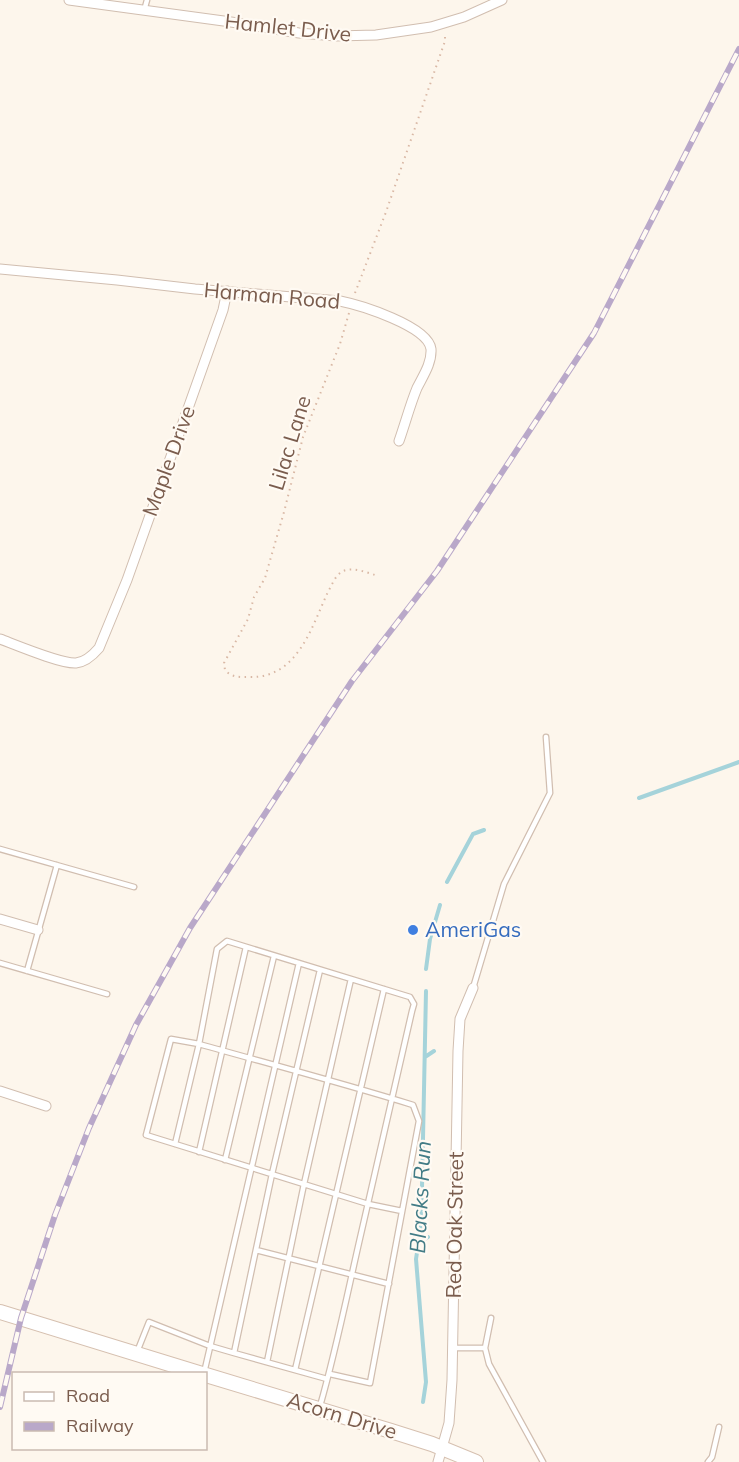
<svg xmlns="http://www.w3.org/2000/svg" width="739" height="1462" font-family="Mulish,sans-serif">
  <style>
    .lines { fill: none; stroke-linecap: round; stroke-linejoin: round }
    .stream { stroke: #a5d3da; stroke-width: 4 }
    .lane-casing { stroke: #d1beb0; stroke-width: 7 }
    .street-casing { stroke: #d1beb0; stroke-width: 11 }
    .secondary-casing { stroke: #d6c0b0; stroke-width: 16 }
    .path { stroke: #d9b8a5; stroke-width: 2; stroke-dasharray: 1.5 4.5; stroke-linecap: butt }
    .lane { stroke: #fff; stroke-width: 4.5 }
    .street { stroke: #fff; stroke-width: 9 }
    .secondary { stroke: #fff; stroke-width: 14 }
    .rail-casing { stroke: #b9a8c9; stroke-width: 6 }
    .rail { stroke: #fffaf3; stroke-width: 4; stroke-dasharray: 11; stroke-linecap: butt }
    .shop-dot { fill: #3f7fe0; stroke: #fffaf3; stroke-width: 2 }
    .labels { text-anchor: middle; stroke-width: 4.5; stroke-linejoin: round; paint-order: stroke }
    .street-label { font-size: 21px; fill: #7a5c4d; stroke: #fffaf3 }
    .shop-label { font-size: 21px; fill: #366cbe; stroke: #fffaf3; text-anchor: start }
    .water-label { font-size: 22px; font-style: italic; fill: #437c86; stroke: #fffaf3 }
  </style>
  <rect width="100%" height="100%" fill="#fdf6ec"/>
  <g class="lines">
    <path class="stream" d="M639 798 739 762
      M447 882 473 834 484 830
      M426 969 430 939 440 905
      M425 1057 434 1051
      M418 1243 428 1237
      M423 1402 426 1382 416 1259 420 1233 422 1188 426 991"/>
    <g class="lane-casing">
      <path id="lane" d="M144 11 147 0
        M0 849 134 887
        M0 963 107 994
        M27 971 57 865
        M473 988 504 884 550 793 546 737
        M175 1144 368 1204 402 1211
        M199 1152 246 947
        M225 1160 274 956
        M256 1250 389 1284
        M491 1318 485 1348 489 1364 543 1462
        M453 1348H485
        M137 1352 149 1322 210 1346 234 1353 272 1174 320 970
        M234 1353 327 1379
        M267 1362 304 1184 351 979
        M295 1370 384 989
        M204 1373 299 963
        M320 1406C335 1354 346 1300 358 1247 376 1169 394 1090 412 1011L414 1004 410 997 227 941 217 949 199 1044 175 1144 146 1135 171 1039 199 1044C270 1064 342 1083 413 1105L419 1121 370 1383 330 1374
        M708 1462 712 1457 719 1427"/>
    </g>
    <g class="street-casing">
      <path id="street" d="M69 0 231 22 299 33 336 36 376 35 431 27 464 17 502 0
        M0 269 117 280 195 289 340 301C360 305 428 326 431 349 432 363 423 376 417 388 410 405 405 424 399 441
        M0 639C16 645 61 664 76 663 86 662 93 655 99 648L127 580 223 310 227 291
        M0 919 38 930
        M0 1091 46 1106
        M438 1462 449 1423 452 1380 458 1051 460 1019 473 988"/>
    </g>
    <g class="secondary-casing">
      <path id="secondary" d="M0 1312 202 1374
        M206 1375 391 1431 432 1444 476 1462"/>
    </g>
    <path class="path" d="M355 293 386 212 445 41V33
      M349 313 340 344 303 437 284 512 265 578 254 597 248 619 224 663 225 670C232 678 240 677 250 677 297 678 311 629 327 594 331 587 335 575 343 571 353 567 366 572 375 575"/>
    <use href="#lane" class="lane"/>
    <use href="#street" class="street"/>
    <use href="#secondary" class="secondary"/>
    <g class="rail-casing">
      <path id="rail" d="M0 1407 21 1318 55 1215 89 1128 136 1025 190 928 352 681 437 571 594 333 739 49"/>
    </g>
    <use href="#rail" class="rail"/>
  </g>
  <circle class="shop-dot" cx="413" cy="930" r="6"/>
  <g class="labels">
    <g class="street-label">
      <text transform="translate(288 28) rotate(6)" y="7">Hamlet Drive</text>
      <text transform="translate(272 296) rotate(5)" y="7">Harman Road</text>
      <text transform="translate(290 443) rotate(-73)" y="7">Lilac Lane</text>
      <text transform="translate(169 461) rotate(-70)" y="7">Maple Drive</text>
      <text transform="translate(455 1225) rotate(-89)" y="7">Red Oak Street</text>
      <text transform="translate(342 1416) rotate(17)" y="7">Acorn Drive</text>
    </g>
    <g class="shop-label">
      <text x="425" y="937">AmeriGas</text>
    </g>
    <g class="water-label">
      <text transform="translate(420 1197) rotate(-87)" y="8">Blacks Run</text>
    </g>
  </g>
  <rect x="12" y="1372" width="195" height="78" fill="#fffaf3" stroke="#cabbb1" stroke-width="1.5"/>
  <rect x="24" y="1392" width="30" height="9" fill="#ffffff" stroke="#cabbb1" stroke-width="1.5"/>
  <text x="66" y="1402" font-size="18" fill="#7a5c4d">Road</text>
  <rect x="24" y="1422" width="30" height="9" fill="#b9a8c9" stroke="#cabbb1" stroke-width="1.5"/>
  <text x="66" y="1432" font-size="18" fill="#7a5c4d">Railway</text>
</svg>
